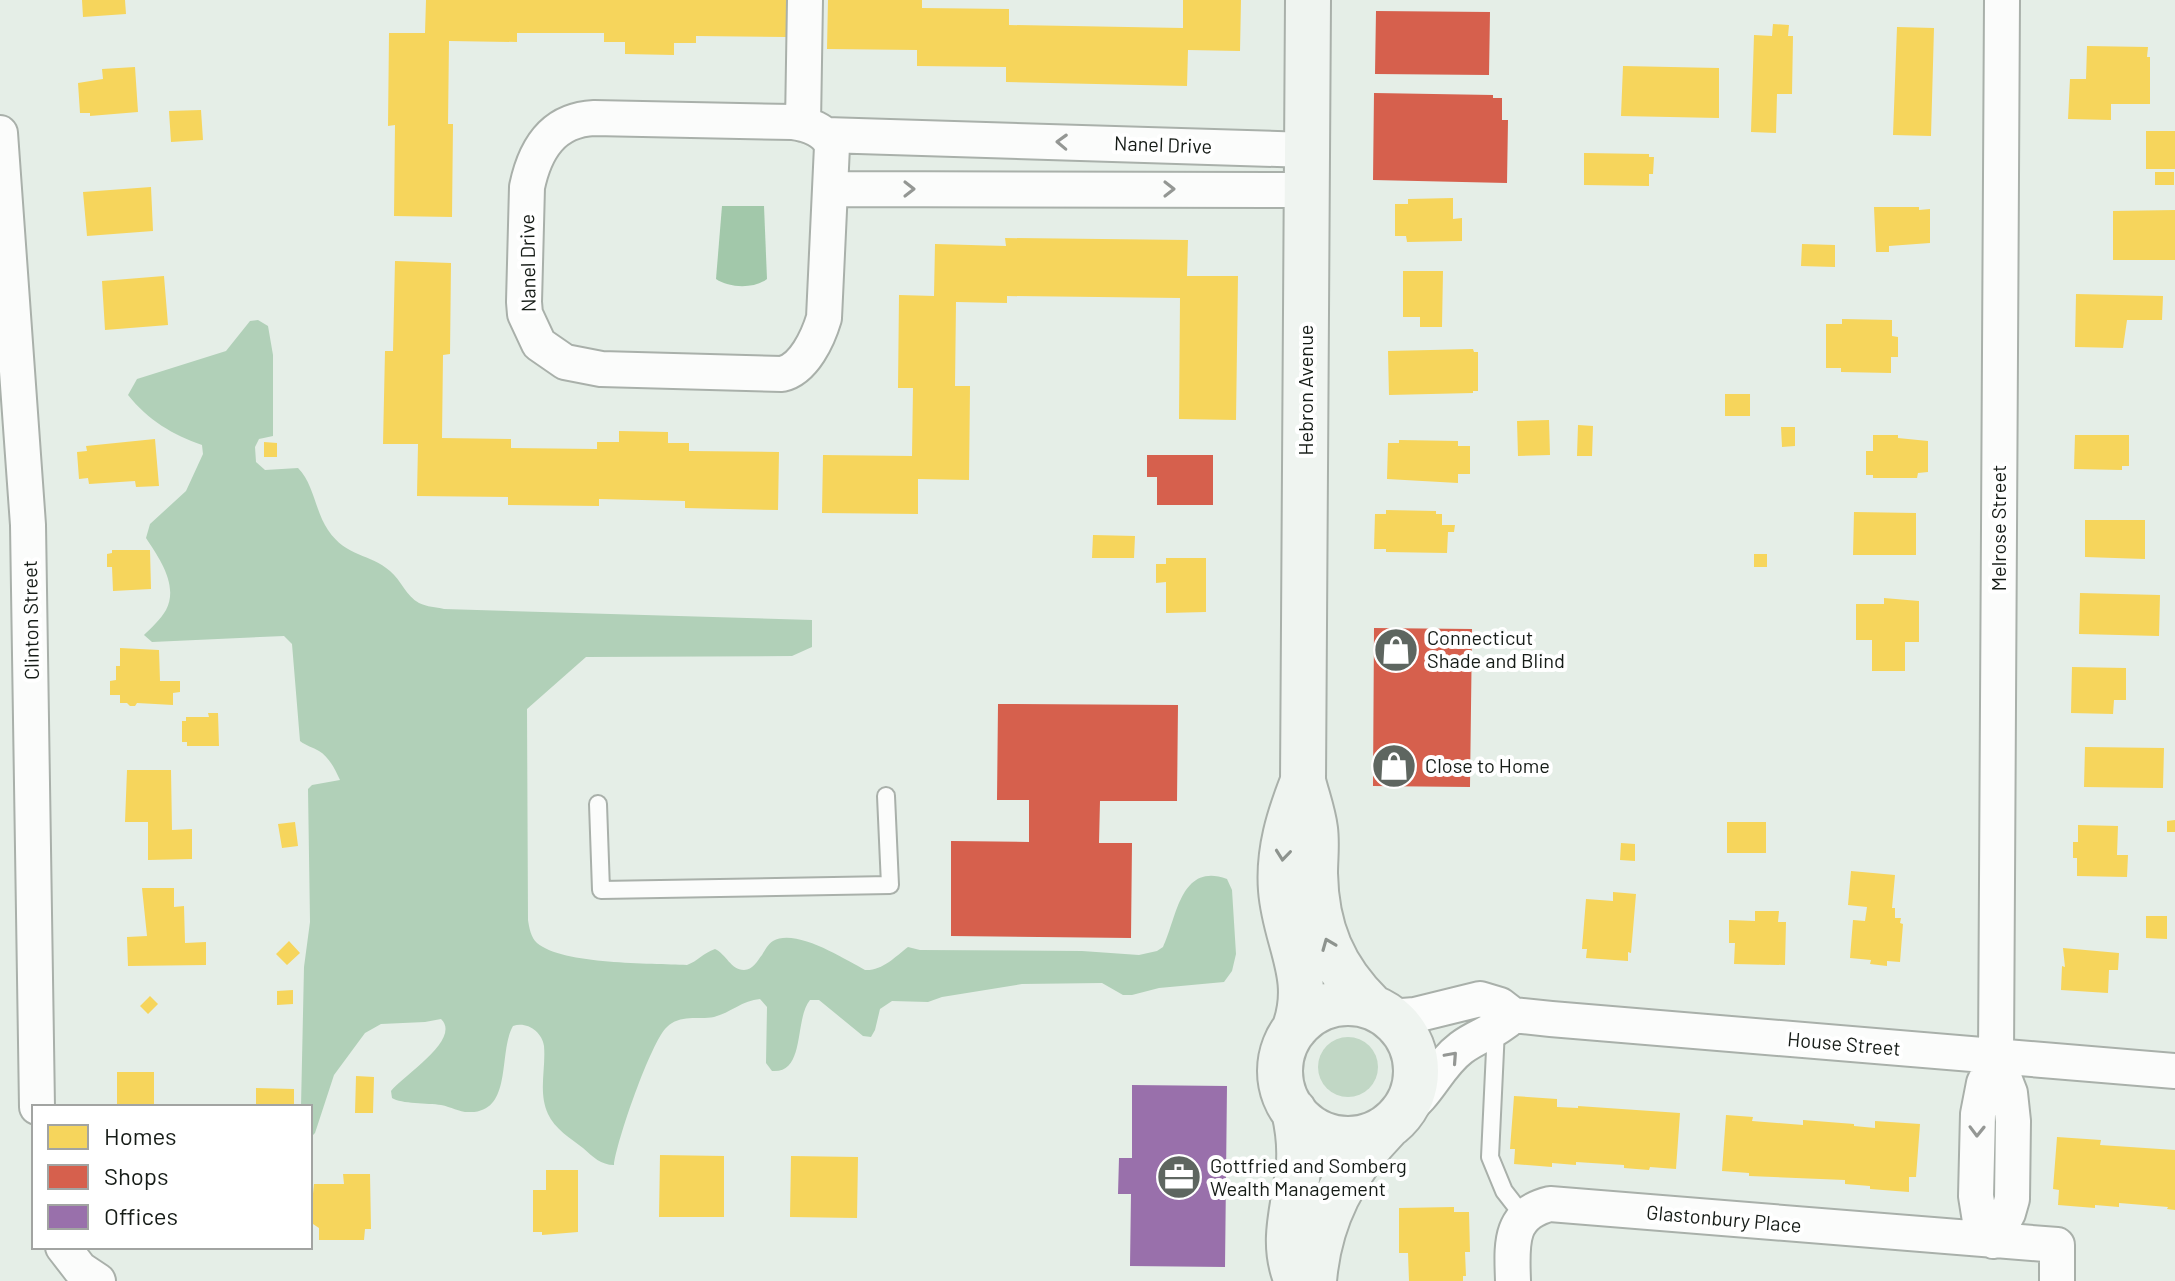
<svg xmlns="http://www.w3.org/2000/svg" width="2175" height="1281" font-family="Barlow,sans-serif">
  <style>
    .green { fill: #c1d7c5 }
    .forest { fill: #b1d0b8 }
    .water { fill: #a2c8aa }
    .homes { fill: #f6d55c }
    .shops { fill: #d6604d }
    .offices { fill: #9970ab }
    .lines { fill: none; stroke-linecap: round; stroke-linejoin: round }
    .service-casing { stroke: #a9b0aa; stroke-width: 20 }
    .minor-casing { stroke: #a9b0aa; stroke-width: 38 }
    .secondary-casing { stroke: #a9b0aa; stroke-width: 48 }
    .service { stroke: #fbfcfb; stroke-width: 16 }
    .minor { stroke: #fbfcfb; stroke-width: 34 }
    .secondary { stroke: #eff4f0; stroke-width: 44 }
    .oneway { stroke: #949794 }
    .oneway2 { stroke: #8d938e }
    .labels { text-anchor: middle; stroke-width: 8; stroke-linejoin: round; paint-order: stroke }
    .street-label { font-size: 20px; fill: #161c17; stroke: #fff }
    .poi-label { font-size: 20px; fill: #161c17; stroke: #fff; text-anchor: start }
  </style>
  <rect width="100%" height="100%" fill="#e5eee7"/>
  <path class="green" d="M1318 1067a30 30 0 1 1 60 0a30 30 0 1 1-60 0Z"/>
  <path class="forest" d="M258 320 268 326 273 355V436L259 439 255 447 256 462 265 470 298 468C314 484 315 511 328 530 347 558 370 553 390 571 401 580 406 596 419 603 427 607 436 607 444 609L812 620V647L792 656 586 657 527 709 528 920C529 927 531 938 537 943 563 965 651 963 687 965 698 961 703 953 715 949 726 954 731 970 744 970 753 970 757 961 762 955 765 950 768 944 773 941 796 928 844 959 865 970 882 971 895 957 908 947L920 950 1082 951 1139 955 1157 951 1163 947C1177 918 1180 862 1227 879L1232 890 1236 954 1232 971 1224 982 1159 988 1132 995H1123L1102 983 1022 984 942 997 928 1002 892 1001 880 1009 875 1030 871 1037 863 1036 819 1000H810C794 1019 806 1074 772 1071L766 1063 767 1007 760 999C743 1000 730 1013 714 1017 698 1020 680 1014 667 1027 651 1041 616 1143 614 1165 601 1165 593 1157 583 1148 571 1139 554 1128 548 1114 538 1092 546 1069 544 1046 542 1031 526 1021 513 1026 498 1052 513 1111 471 1112 460 1113 452 1107 441 1105 428 1103 401 1104 392 1098L391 1091C404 1075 462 1039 441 1019L425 1022 381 1024 365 1033 334 1075 315 1133 310 1138V1107H301L304 967 310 922 308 789 312 785 340 780C335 769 329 757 319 751 313 747 306 746 300 741L292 644 284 636 152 642 144 635C151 628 161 619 166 610 179 585 159 558 146 538L150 524 186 491 203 454 202 445C173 435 148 420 128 395L137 379 226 351 250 321Z"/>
  <path class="water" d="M722 206H764L767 279C754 289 729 288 716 279Z"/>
  <path class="homes" d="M82 0H125L126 14 83 17Z
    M426 0H787L786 37 696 36V43H674V55L625 54V42H604V33H517V42L449 41 448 124H453L452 217 394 216 395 125 388 126 389 33H425Z
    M828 0H922V8L1009 9V25L1183 28V0H1241L1240 51 1188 50 1187 86 1006 82V67L917 66V50L827 49Z
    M1773 24 1789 25 1788 36H1793L1792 94H1777L1776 133 1751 132 1754 35 1772 36Z
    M1897 27 1934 28 1931 136 1893 135Z
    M2087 46 2148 47 2147 57H2150V104H2111V120L2068 119 2070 79H2086Z
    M1623 66 1719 68V118L1621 116Z
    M135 67 138 112 90 116V113H80L78 83 103 79 102 69Z
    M201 110 203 140 171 142 169 111Z
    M2146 131H2175V169H2146Z
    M1584 153 1649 154V157H1654L1653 174H1649V186L1584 185Z
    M2155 172H2174V185H2155Z
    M151 187 153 231 87 236 83 192Z
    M1453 198V219L1462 218V241L1407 242 1406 236H1395V204H1408V199Z
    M1874 207H1919V210L1930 209V243L1889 246V252H1876Z
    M2175 210V260H2113V211Z
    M1005 238 1188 240 1187 276H1238L1236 420 1179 419 1180 298 1007 296V303L956 302 955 386H970L969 480 918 479V514L822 513 823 455 912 456 913 388H898L899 295 934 296 935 244 1006 246Z
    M1802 244 1835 245V267L1801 266Z
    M395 261 451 263 450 354 443 355 442 438 511 439V448L597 449V442H619V431L668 432V443H689V451L779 452 778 510 685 508V501L599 499V506L508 505V497L417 496 418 444H383L385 351H393Z
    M1403 271H1443L1442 327H1420V317H1403Z
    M164 276 168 325 105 330 102 281Z
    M2076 294 2163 296 2162 320H2127L2123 348 2075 347Z
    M1842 319 1892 320V336L1898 337V357H1891V373L1841 372V368H1826V324H1842Z
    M1473 349 1474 352H1478V391H1473V393L1389 395 1388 351Z
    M1725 394H1750V416H1725Z
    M1549 420 1550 455 1518 456 1517 421Z
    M1578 425 1593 426 1592 456H1577Z
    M1781 427H1795V446L1782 447Z
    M1873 435H1898V438L1928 441V472L1918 473 1917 478H1873V475H1866V451H1873Z
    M2075 435H2129V466H2122V470L2074 469Z
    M155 439 159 486 136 487 135 481 89 484 88 478 79 479 77 452 87 451 86 446Z
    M1399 440 1458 441V446H1470V474H1458V483L1387 479 1388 443H1399Z
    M264 442 277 443V457H264Z
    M1386 510 1436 511V514H1442V525H1455L1454 532H1448L1447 553 1386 552V549H1374L1375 514H1386Z
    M1854 512 1916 513V555H1853Z
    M2085 520H2145V559L2085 557Z
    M1093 535 1135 536 1134 558H1092Z
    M112 550H150L151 589 113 591 112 567H107V554L112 553Z
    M1754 554H1767V567H1754Z
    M1166 558H1206V612L1166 613V582L1156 583V564H1166Z
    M2080 593 2160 595 2159 636 2079 634Z
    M1884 598 1919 601V642H1905V671H1872V640H1856V604H1884Z
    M120 648 159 650 160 681H180V692L173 693V705L137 703 135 706H130L127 703H120V695H110V681L116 680V666H120Z
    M2072 667 2126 668V700H2114L2113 714 2071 713Z
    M208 713H218L219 746H187V742H182V721H186V717H209Z
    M2085 747 2164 748 2163 788 2084 787Z
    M127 770H171L172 830 192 829V859L148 860V822H125Z
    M2175 820V832H2167V821Z
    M295 822 298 846 282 848 278 824Z
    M1727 822H1766V853H1727Z
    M2078 825 2118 826 2117 855H2128L2127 877 2077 876V858H2073V842H2078Z
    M1621 843 1635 844V861L1620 860Z
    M1851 871 1895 875 1892 908H1895V918H1901L1900 923 1903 924 1900 962 1887 961V966L1870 964 1871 960 1850 958 1853 920 1865 921 1867 907 1848 905Z
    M142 888H174V907L184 906 185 943 206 942V965L128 966 127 937 147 936Z
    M1613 892 1636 894 1631 953 1628 952V961L1586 958 1587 949H1582L1586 899 1613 901Z
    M1755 911H1779L1778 922H1786L1785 965 1734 964 1735 943H1729V920L1755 921Z
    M2146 916H2167V939L2146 938Z
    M289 941 300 953 287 965 276 954Z
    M2063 948 2119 953 2118 970H2109L2108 993 2061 990 2062 966 2065 967Z
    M293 990V1004L277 1005V991Z
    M150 996 158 1004 148 1014 140 1006Z
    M117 1072H154V1107H117Z
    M356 1076 374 1077 373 1113H355Z
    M256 1088 294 1089V1107H256Z
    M1514 1096 1557 1099V1107L1578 1108V1106L1680 1113 1676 1169 1650 1167 1649 1170 1624 1168V1165L1576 1162V1165L1552 1163V1167L1514 1164 1515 1149H1510Z
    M1726 1115 1753 1117 1752 1121 1803 1125V1120L1854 1124V1126L1875 1128V1121L1920 1124 1916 1177H1909V1192L1870 1189V1186L1845 1184V1180L1749 1176V1173L1722 1171Z
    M2057 1137 2101 1140 2100 1145 2175 1150V1210L2167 1209 2168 1207 2119 1203V1207L2095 1205V1208L2058 1205 2059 1190 2053 1189Z
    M660 1155 724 1156V1217H659Z
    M791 1156 858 1157 857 1218 790 1217Z
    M546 1170H578V1232L542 1235V1232H533V1190H546Z
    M343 1174H370L371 1229H365L364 1240H319V1228L310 1222 314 1184H344Z
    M1454 1207V1212H1469L1470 1252H1465L1466 1276H1463V1281H1409L1408 1253H1399V1208Z"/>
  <path class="shops" d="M1376 11 1490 12 1489 75 1375 74Z
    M1374 93 1493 95V98H1502V120H1508L1507 183 1373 180Z
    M1147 455H1213V505H1157V477H1147Z
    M1374 628 1472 629 1470 787 1373 786Z
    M998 704 1178 705 1177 801H1100L1099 843H1132L1131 938 951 936V841L1029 842V800H997Z"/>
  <path class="offices" d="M1132 1085 1227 1086 1225 1267 1130 1266 1131 1194H1118L1119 1158H1132Z"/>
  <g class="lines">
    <g class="service-casing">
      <path id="service" d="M598 804 601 890 890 885 886 796
        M1496 1029 1490 1157 1504 1191 1525 1218"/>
    </g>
    <g class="minor-casing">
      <path id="minor" d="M594 118 792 122C807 124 827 130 832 146L824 318C818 338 804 369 782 374L601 369 565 362 539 344 525 314 524 302 527 187C535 149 553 120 594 118Z
        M803 124 805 0
        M0 133 28 525 37 1107
        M826 135 1308 150
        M831 189 1307 190
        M1389 1017 1415 1015 1480 999 1500 1005 1513 1015 1551 1019 2175 1071
        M1996 1057 1984 1083 1978 1114 1976 1196 1980 1221 1993 1241 2008 1213 2012 1199 2013 1121 2010 1093 1996 1057 2002 0
        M1402 1112C1428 1096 1437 1066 1461 1048 1478 1035 1498 1031 1513 1015
        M63 1247 80 1269 98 1281
        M1513 1281C1512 1246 1508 1214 1550 1204L2057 1245V1281"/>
    </g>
    <g class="secondary-casing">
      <path id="secondary" d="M1308 0 1303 781C1307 797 1313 813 1315 829 1317 844 1315 859 1315 873 1316 928 1333 969 1372 1007
        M1280 1071a68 68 0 1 1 136 0a68 68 0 1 1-136 0Z
        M1294 1030C1314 977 1285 942 1281 890 1278 851 1289 817 1303 781
        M1294 1111C1298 1128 1300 1144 1299 1162 1296 1204 1279 1240 1297 1281
        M1314 1281C1319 1219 1345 1170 1388 1126"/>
    </g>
    <use href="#service" class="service"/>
    <use href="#minor" class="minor"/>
    <use href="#secondary" class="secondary"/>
  </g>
  <defs><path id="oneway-chevron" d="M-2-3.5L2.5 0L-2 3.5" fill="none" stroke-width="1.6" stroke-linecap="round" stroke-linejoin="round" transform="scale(2)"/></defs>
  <g class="oneway">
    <use href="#oneway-chevron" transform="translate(1062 142) rotate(-178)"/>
    <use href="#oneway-chevron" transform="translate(909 189)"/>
    <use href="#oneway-chevron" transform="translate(1169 189)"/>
    <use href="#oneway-chevron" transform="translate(1452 1057) rotate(-48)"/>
    <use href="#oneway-chevron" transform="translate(1977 1131) rotate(91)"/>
  </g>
  <g class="oneway2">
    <use href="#oneway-chevron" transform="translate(1283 855) rotate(96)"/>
    <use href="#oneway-chevron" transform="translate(1328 944) rotate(-112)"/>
  </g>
  <defs>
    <g id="shop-disc" transform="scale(2.3)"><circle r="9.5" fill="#5e6660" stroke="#fff"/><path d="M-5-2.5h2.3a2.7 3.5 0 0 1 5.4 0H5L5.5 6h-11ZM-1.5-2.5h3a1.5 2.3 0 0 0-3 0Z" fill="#fff"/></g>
    <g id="office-disc" transform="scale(2.3)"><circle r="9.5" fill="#5e6660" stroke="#fff"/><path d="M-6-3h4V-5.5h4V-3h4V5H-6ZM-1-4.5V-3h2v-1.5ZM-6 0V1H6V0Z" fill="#fff"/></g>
  </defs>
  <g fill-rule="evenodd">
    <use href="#shop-disc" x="1396" y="650"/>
    <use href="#shop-disc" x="1394" y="766"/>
    <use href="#office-disc" x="1179" y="1177"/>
  </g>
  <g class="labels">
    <g class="street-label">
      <text transform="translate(1163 145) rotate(2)" y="7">Nanel Drive</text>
      <text transform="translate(528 263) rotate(-91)" y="7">Nanel Drive</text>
      <text transform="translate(1306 390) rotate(-90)" y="7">Hebron Avenue</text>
      <text transform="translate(1999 528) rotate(-90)" y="7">Melrose Street</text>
      <text transform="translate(31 620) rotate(-91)" y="7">Clinton Street</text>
      <text transform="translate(1844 1044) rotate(5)" y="7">House Street</text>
      <text transform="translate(1724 1219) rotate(5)" y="7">Glastonbury Place</text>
    </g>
    <g class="poi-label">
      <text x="1427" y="645">Connecticut<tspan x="1427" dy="23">Shade and Blind</tspan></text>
      <text x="1425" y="773">Close to Home</text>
      <text x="1210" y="1173">Gottfried and Somberg<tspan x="1210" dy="23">Wealth Management</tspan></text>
    </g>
  </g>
  <rect x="32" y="1105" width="280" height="144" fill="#ffffff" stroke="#a2a4a2" stroke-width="2"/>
  <rect x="48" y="1125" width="40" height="24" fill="#f6d55c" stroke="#a2a4a2" stroke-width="2"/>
  <text x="104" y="1145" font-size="24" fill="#161c17">Homes</text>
  <rect x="48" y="1165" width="40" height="24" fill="#d6604d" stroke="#a2a4a2" stroke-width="2"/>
  <text x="104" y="1185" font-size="24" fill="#161c17">Shops</text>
  <rect x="48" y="1205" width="40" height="24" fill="#9970ab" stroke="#a2a4a2" stroke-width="2"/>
  <text x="104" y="1225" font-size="24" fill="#161c17">Offices</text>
</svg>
